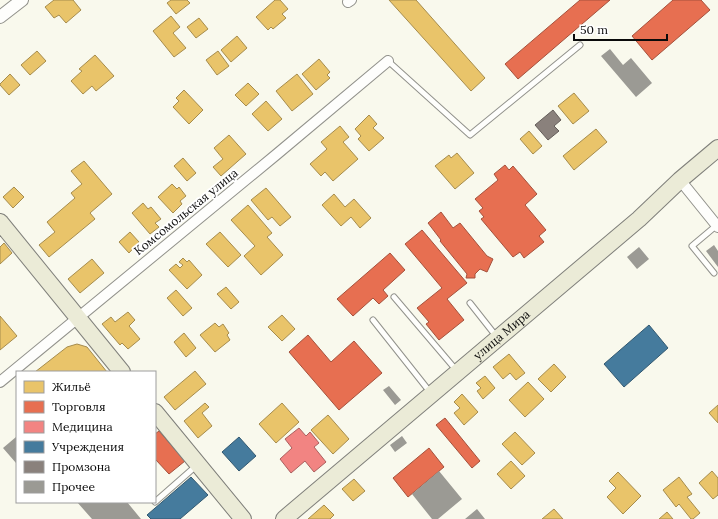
<svg xmlns="http://www.w3.org/2000/svg" width="718" height="519" font-family="Lora,serif">
  <style>
    .homes { fill: #e9c46a; stroke: #a68c4d }
    .shops { fill: #e76f51; stroke: #a5513c }
    .health { fill: #f28482; stroke: #ac5f5e }
    .public { fill: #457b9d; stroke: #335971 }
    .industry { fill: #8a817c; stroke: #645d5a }
    .building { fill: #9b9a94 }
    .lines { fill: none; stroke-linecap: round; stroke-linejoin: round }
    .service-casing { stroke: #92928c; stroke-width: 7 }
    .minor-casing { stroke: #92928c; stroke-width: 12 }
    .tertiary-casing { stroke: #92928c; stroke-width: 14 }
    .primary-casing { stroke: #7f7f7a; stroke-width: 18 }
    .service { stroke: #fefefc; stroke-width: 5 }
    .minor { stroke: #fefefc; stroke-width: 10 }
    .tertiary { stroke: #fefefc; stroke-width: 12 }
    .primary { stroke: #ebebd7; stroke-width: 16 }
    .labels { text-anchor: middle; stroke-width: 4; stroke-linejoin: round; paint-order: stroke }
    .street-label { font-size: 12px; fill: #0a0a0a; stroke: #fff }
  </style>
  <rect width="100%" height="100%" fill="#f9f9ed"/>
  <path class="homes" d="M54 0H73L81 10 66 23 59 15 54 18 45 7Z
    M171 0H187L190 3 176 14 167 3Z
    M275 0H280L288 9 282 14 286 18 273 29 271 27 268 30 256 17Z
    M389 0H416L485 78 471 91Z
    M171 16 180 27 173 33 186 48 174 57 153 31Z
    M199 18 208 29 196 38 187 27Z
    M237 36 247 48 231 62 221 50Z
    M37 51 46 61 30 75 21 65Z
    M218 51 229 66 217 75 206 60Z
    M95 55 114 76 96 91 92 86 83 94 71 81 82 71 79 69Z
    M319 59 330 72 327 75 330 78 316 90 302 74Z
    M10 74 20 85 9 95 0 85V84Z
    M297 74 313 94 292 111 276 91Z
    M248 83 259 94 246 106 235 95Z
    M184 90 203 110 189 124 173 107 179 101 176 98Z
    M574 93 589 111 573 124 558 106Z
    M266 101 282 119 268 131 252 114Z
    M369 115 377 124 373 128 384 138 369 151 358 139 361 136 355 129Z
    M340 126 349 137 343 142 358 159 333 181 325 172 321 176 310 164 327 149 321 142Z
    M596 129 607 142 574 170 563 156Z
    M529 131 542 146 533 154 520 139Z
    M229 135 246 154 221 176 213 167 223 159 214 148Z
    M457 153 474 173 455 189 435 166 449 155 451 158Z
    M183 158 196 173 187 181 174 166Z
    M84 161 112 194 90 213 95 219 49 257 39 245 55 232 47 222 75 198 71 193 82 184 71 171Z
    M172 184 177 189 179 187 186 196 180 201 182 204 173 213 158 197Z
    M14 187 24 197 13 208 3 197Z
    M266 188 291 217 280 226 272 217 268 220 251 200Z
    M334 194 345 207 354 199 371 218 360 228 351 217 341 226 322 205Z
    M143 203 148 209 151 207 161 219 155 223 159 227 150 234 132 213Z
    M248 205 272 233 267 237 283 255 261 275 244 256 255 246 231 220Z
    M130 232 139 242 129 253 119 242Z
    M220 232 241 255 228 267 206 244Z
    M4 243 12 253 0 264V247Z
    M183 258 187 262 189 260 202 275 187 289 169 270 176 264 180 268 183 265 179 262Z
    M92 259 104 273 80 293 68 279Z
    M226 287 239 302 231 309 217 294Z
    M176 290 192 308 183 316 167 298Z
    M128 312 135 320 129 326 140 339 128 349 122 343 120 345 102 324 111 317 115 322Z
    M282 315 295 329 282 341 268 327Z
    M0 316 17 336 0 350Z
    M215 323 219 327 223 324 229 333 227 335 230 340 215 352 200 335Z
    M184 333 196 348 186 357 174 342Z
    M77 344 87 347 107 372H35L67 347Z
    M509 354 525 373 516 380 510 373 503 379 493 367Z
    M554 364 566 377 551 392 538 379Z
    M195 371 206 384 175 410 164 397Z
    M485 376 495 388 483 399 477 391 481 388 476 383Z
    M528 382 544 399 525 417 509 400Z
    M462 394 478 412 464 425 454 413 460 408 454 402Z
    M205 403 209 407 202 413 212 426 198 438 184 421Z
    M282 403 299 422 276 443 259 424Z
    M718 405V423L709 413Z
    M328 415 349 439 333 454 311 430Z
    M515 432 535 453 522 465 502 444Z
    M511 461 525 476 511 489 497 474Z
    M712 471 718 478V495L713 499 699 483Z
    M618 472 641 496 623 514 607 497 616 488 609 481Z
    M679 477 692 494 687 497 700 513 693 519H691L679 504 676 507 663 490Z
    M354 479 365 491 353 501 342 489Z
    M324 505 334 515 330 519H308Z
    M554 509 563 519H542Z
    M667 512 673 519H659Z"/>
  <path class="shops" d="M580 0H610L518 79 505 64Z
    M673 0H701L710 10 652 60 632 36Z
    M505 165 509 170 513 166 537 194 525 205 546 230 539 236 544 242 524 258 520 252 513 257 481 219 484 217 479 211 483 208 475 199 498 180 494 174Z
    M441 212 453 228 460 223 487 256 493 259 487 272 480 269 475 274V278H466L467 274 440 241 441 240 428 223Z
    M422 230 467 283 447 299 464 320 439 340 426 324 429 322 417 308 442 288 405 244Z
    M390 253 405 270 383 290 388 296 379 304 373 298 353 316 337 299Z
    M308 335 331 362 354 341 382 373 339 410 289 352Z
    M445 418 480 461 472 468 436 425Z
    M159 431 185 461 169 474 156 460 155 461V434Z
    M429 448 444 467 408 497 393 478Z"/>
  <path class="health" d="M299 428 306 436 310 432 319 443 314 447 326 462 314 472 305 461 291 473 280 459 292 448 285 439Z"/>
  <path class="public" d="M649 325 668 348 624 387 604 364Z
    M239 437 256 456 239 471 222 452Z
    M191 477 208 495 180 519H151L147 515Z"/>
  <path class="industry" d="M553 110 561 120 554 126 559 131 548 140 535 125Z"/>
  <path class="building" d="M610 49 623 65 631 58 652 83 636 97 601 56Z
    M714 245 718 251V267L706 251Z
    M639 247 649 259 637 269 627 257Z
    M389 386 401 400 395 405 383 390Z
    M402 436 407 443 395 452 390 445Z
    M16 437 17 438V462L16 463 3 448Z
    M439 471 462 499 438 519H432L412 494Z
    M77 502H127L141 519H92Z
    M477 509 485 519H465Z"/>
  <g class="lines">
    <g class="service-casing">
      <path id="service" d="M388 61 470 135 580 45
        M714 273 692 246 717 225
        M394 297 457 371
        M470 303 496 336
        M373 320 430 392
        M155 502 196 466"/>
    </g>
    <g class="minor-casing">
      <path id="minor" d="M348 2 351 0
        M680 180 718 227
        M0 382 277 154 388 61"/>
    </g>
    <g class="tertiary-casing">
      <path id="tertiary" d="M0 17 22 0"/>
    </g>
    <g class="primary-casing">
      <g id="primary">
        <path d="M0 222 122 372"/>
        <path d="M155 412 243 519"/>
        <path id="s1" d="M284 519 639 219 680 180 718 148"/>
      </g>
    </g>
    <use href="#service" class="service"/>
    <use href="#minor" class="minor"/>
    <use href="#tertiary" class="tertiary"/>
    <use href="#primary" class="primary"/>
  </g>
  <g class="labels">
    <g class="street-label">
      <text transform="translate(186 212) rotate(-39)" y="4">Комсомольская улица</text>
      <text dy="4" stroke="none"><textPath href="#s1" startOffset="285">улица Мира</textPath></text>
    </g>
  </g>
  <rect x="16" y="371" width="140" height="132" fill="#ffffff" stroke="#9d9d9d"/>
  <rect x="24" y="381" width="20" height="12" fill="#e9c46a" stroke="#9d9d9d"/>
  <text x="52" y="391" font-size="12" fill="#0a0a0a">Жильё</text>
  <rect x="24" y="401" width="20" height="12" fill="#e76f51" stroke="#9d9d9d"/>
  <text x="52" y="411" font-size="12" fill="#0a0a0a">Торговля</text>
  <rect x="24" y="421" width="20" height="12" fill="#f28482" stroke="#9d9d9d"/>
  <text x="52" y="431" font-size="12" fill="#0a0a0a">Медицина</text>
  <rect x="24" y="441" width="20" height="12" fill="#457b9d" stroke="#9d9d9d"/>
  <text x="52" y="451" font-size="12" fill="#0a0a0a">Учреждения</text>
  <rect x="24" y="461" width="20" height="12" fill="#8a817c" stroke="#9d9d9d"/>
  <text x="52" y="471" font-size="12" fill="#0a0a0a">Промзона</text>
  <rect x="24" y="481" width="20" height="12" fill="#9b9a94" stroke="#9d9d9d"/>
  <text x="52" y="491" font-size="12" fill="#0a0a0a">Прочее</text>
  <path d="M574 34v6h93v-6" fill="none" stroke="#0a0a0a" stroke-width="2"/>
  <text x="580" y="34" font-size="12" fill="#0a0a0a" stroke="#ffffff" stroke-width="3" paint-order="stroke">50 m</text>
</svg>
